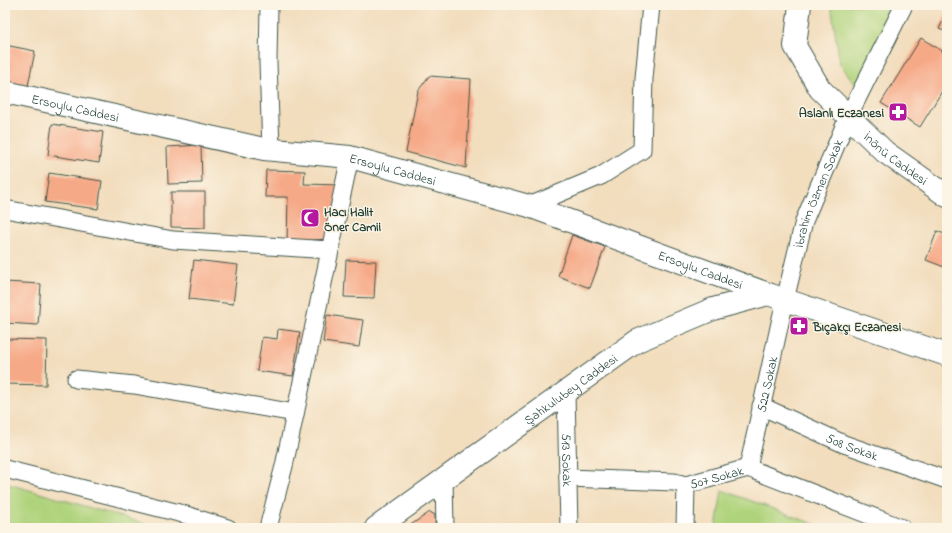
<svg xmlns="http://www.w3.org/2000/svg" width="952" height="533" font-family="'Indie Flower',sans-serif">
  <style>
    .green { fill: #afd37c; stroke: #678858 }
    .building { fill: #f6a987 }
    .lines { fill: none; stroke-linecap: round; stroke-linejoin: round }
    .street-casing { stroke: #3f5549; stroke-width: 19 }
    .secondary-casing { stroke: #3f5549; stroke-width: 24 }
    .street { stroke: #fff; stroke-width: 17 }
    .secondary { stroke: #fff; stroke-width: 22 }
    .labels { text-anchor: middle; stroke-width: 3; stroke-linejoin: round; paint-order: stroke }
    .street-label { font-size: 13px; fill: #1f3d34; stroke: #fcf5e5 }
    .poi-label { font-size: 13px; font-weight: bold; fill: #1f3d34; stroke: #fcf5e5; text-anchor: start }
  </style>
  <rect width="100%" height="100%" fill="#fcf5e5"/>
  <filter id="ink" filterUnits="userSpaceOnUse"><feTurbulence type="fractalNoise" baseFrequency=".025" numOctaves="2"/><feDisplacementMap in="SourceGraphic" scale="8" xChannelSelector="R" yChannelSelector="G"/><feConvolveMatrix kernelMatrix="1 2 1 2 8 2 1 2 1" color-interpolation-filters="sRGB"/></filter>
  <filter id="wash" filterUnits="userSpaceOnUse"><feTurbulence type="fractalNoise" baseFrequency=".012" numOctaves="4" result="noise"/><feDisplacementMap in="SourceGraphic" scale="16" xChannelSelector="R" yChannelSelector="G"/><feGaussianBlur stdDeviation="0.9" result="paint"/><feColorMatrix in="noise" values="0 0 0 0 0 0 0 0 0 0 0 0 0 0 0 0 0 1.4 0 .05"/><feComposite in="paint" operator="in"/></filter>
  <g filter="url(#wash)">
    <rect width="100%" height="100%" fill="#f2ddbd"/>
    <path class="green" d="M831 5H906L858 88 840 64Z
      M5 483 160 528H5Z
      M722 490 825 528H716Z"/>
    <g id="blocks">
      <path class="building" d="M947 12V32L939 29Z
        M921 38 947 54V83L920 127 881 103Z
        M5 45 35 51 28 86 5 82Z
        M429 76 471 79 466 168 406 152 418 91Z
        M52 124 103 132 99 163 48 155Z
        M201 145 202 183 168 184 167 147Z
        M266 170 305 171 304 184 341 185 327 239 287 242 288 197H265Z
        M49 173 102 181 98 209 45 202Z
        M171 192H205V228L171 227Z
        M937 231 947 235V268L926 260Z
        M572 235 605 247 590 288 558 276Z
        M194 260 238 265 233 304 189 299Z
        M346 260 376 261 374 298 344 297Z
        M5 282 41 284 38 325 5 323Z
        M327 315 363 320 359 347 323 342Z
        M278 329 300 332 293 376 257 371 262 337 277 339Z
        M5 339 47 340 46 385 5 384Z
        M430 512 435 515V528H406Z"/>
    </g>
  </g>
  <g filter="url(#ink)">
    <use href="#blocks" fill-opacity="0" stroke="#3f5549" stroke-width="1"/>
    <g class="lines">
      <g class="street-casing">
        <g id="street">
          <path d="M269 5 268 62 271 150"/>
          <path d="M529 206 601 176 642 150 644 78 651 5"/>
          <path d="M5 209 173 240 330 250"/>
          <path d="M76 379 134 385 295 413"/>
          <path id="s1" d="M566 392 569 528"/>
          <path id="s2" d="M761 406 844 444 947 480"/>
          <path id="s3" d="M748 468 785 300 804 221 848 117 904 5"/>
          <path d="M5 469 183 514 228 528"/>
          <path id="s4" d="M568 478 674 482 686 485 748 468 902 528"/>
          <path d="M444 479 445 528"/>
          <path d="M268 528 284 466 350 157"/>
          <path d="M685 528 686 485"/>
        </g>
      </g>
      <g class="secondary-casing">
        <g id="secondary">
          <path id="s5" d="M800 5 795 46 820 89 885 152 947 196"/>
          <path id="s6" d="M5 92 264 149 350 157 529 206 768 294"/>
          <path id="s7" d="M376 528 637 341 713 309 768 294 947 355"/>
        </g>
      </g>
      <use href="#street" class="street"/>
      <use href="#secondary" class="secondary"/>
    </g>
  </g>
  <defs>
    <g id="pharmacy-square" transform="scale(1)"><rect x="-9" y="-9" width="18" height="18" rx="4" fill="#b5179e" stroke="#fcf5e5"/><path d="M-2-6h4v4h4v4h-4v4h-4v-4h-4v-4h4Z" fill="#fff"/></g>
    <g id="mosque-square" transform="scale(1)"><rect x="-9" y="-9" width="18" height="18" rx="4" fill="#b5179e" stroke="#fcf5e5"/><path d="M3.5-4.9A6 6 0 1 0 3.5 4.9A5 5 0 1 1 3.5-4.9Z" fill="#fff"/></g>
  </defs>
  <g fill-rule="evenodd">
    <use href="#pharmacy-square" x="898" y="112"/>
    <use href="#mosque-square" x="310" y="218"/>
    <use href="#pharmacy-square" x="799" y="326"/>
  </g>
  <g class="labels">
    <g class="street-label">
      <text dy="5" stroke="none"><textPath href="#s6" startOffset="72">Ersoylu Caddesi</textPath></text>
      <text dy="5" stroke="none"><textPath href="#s5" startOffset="194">İnönü Caddesi</textPath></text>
      <text dy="5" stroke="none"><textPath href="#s6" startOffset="396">Ersoylu Caddesi</textPath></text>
      <text dy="5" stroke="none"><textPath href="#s3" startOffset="284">İbrahim Özmen Sokak</textPath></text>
      <text dy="5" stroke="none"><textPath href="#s6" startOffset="720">Ersoylu Caddesi</textPath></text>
      <text dy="5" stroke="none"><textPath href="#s3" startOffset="86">522 Sokak</textPath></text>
      <text dy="5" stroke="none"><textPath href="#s7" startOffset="239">Şahkulubey Caddesi</textPath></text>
      <text dy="5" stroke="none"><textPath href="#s2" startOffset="100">508 Sokak</textPath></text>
      <text dy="5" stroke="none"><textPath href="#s1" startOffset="68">513 Sokak</textPath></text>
      <text dy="5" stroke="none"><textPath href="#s4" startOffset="150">507 Sokak</textPath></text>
    </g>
    <g class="poi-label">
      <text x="884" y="117" text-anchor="end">Aslanlı Eczanesi</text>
      <text x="324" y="216">Hacı Halit<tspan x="324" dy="15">Öner Camii</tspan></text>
      <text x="813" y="331">Bıçakçı Eczanesi</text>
    </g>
  </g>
  <rect width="952" height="533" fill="none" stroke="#fcf5e5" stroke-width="20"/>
</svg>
